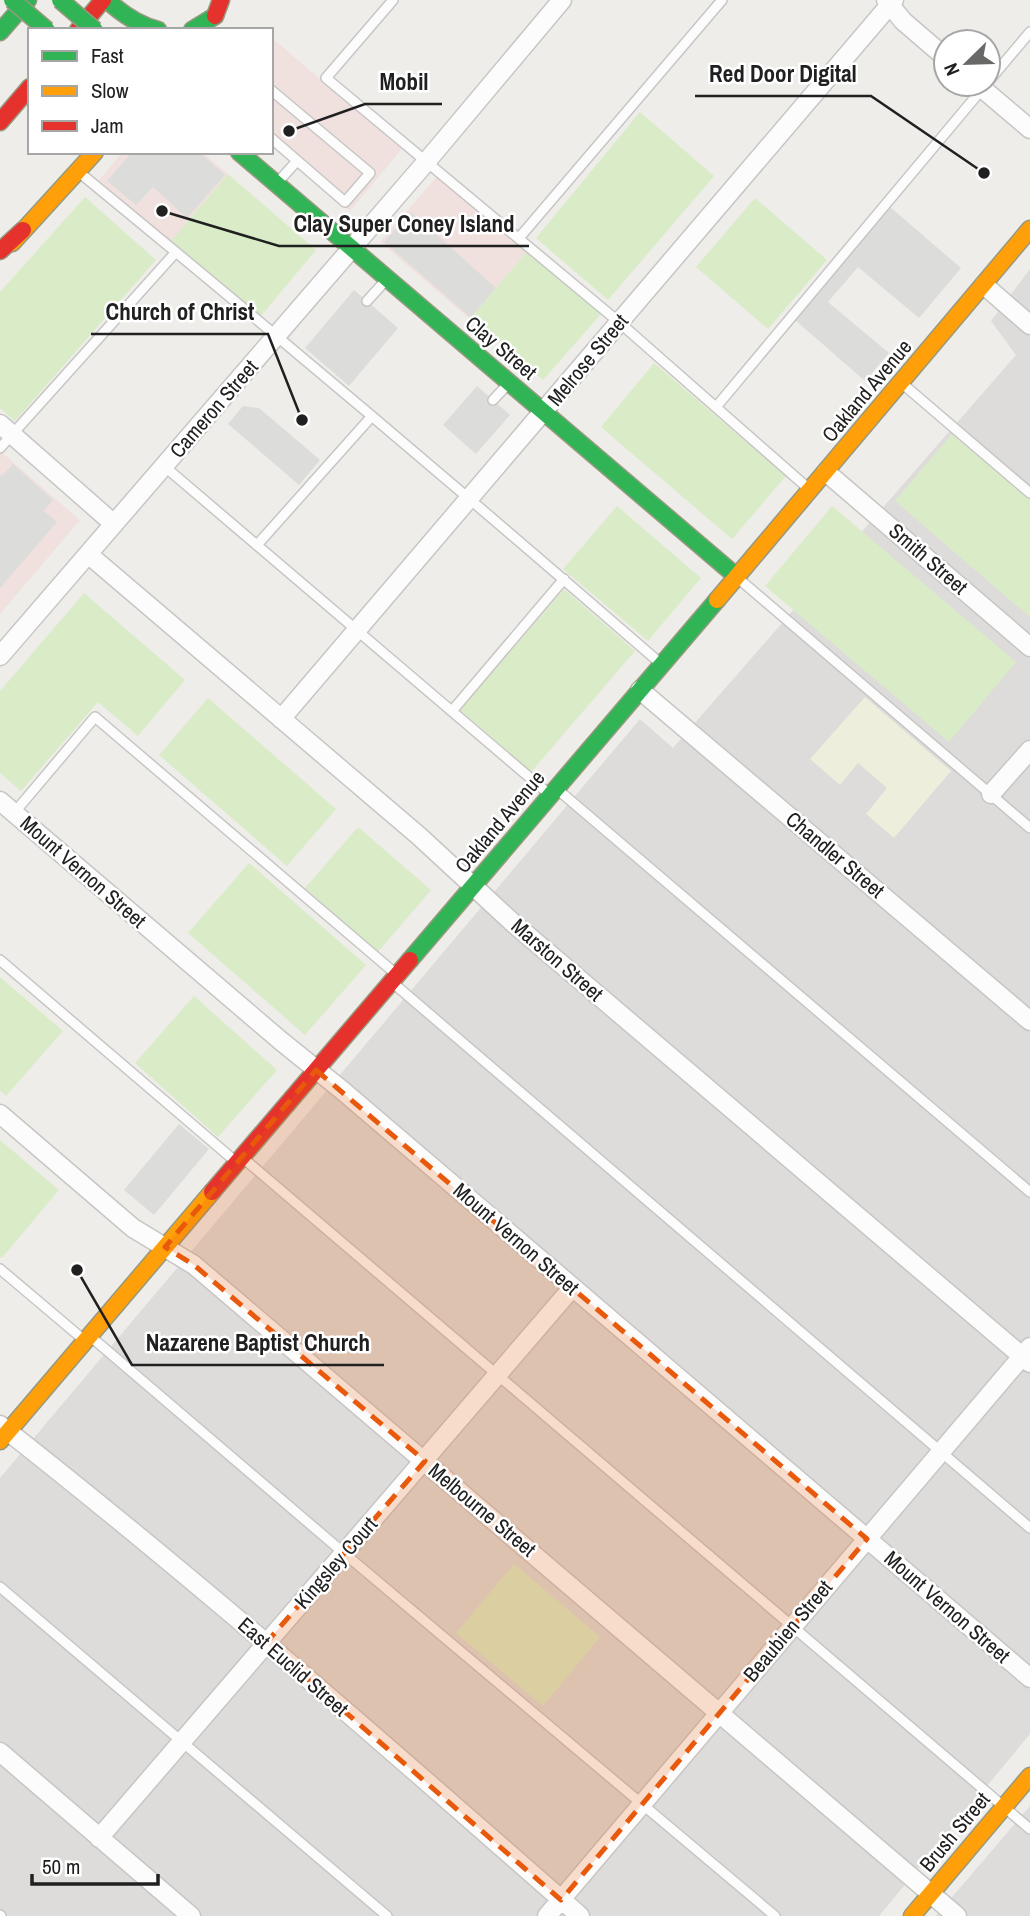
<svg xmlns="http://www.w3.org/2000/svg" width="1030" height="1916" font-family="'Archivo Narrow',sans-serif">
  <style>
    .residential { fill: #dddcda }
    .commercial { fill: #f0e1de }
    .religious { fill: #dcdcda }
    .farmland { fill: #edefdc }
    .grass { fill: #d9ecc7 }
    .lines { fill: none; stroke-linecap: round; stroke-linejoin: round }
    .lane-casing { stroke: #c7c6c5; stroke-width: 12 }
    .street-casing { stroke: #c7c6c5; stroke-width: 21 }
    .fast-casing { stroke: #96997f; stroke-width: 19 }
    .slow-casing { stroke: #96997f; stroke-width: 19 }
    .jam-casing { stroke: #96997f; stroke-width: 19 }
    .lane { stroke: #fcfcfc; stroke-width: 9 }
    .street { stroke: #fcfcfc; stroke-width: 18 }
    .fast { stroke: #30b455; stroke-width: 16 }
    .slow { stroke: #ff9f0a; stroke-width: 16 }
    .jam { stroke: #e5322d; stroke-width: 16 }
    .fast-bridge-casing { stroke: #96997f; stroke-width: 19; stroke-linecap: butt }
    .fast-bridge { stroke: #30b455; stroke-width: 16 }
    .marked { fill: #e8590c; fill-opacity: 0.2; stroke: #e8590c; stroke-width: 5; stroke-dasharray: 14 9; stroke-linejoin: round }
    .labels { text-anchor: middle; stroke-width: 5; stroke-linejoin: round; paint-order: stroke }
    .street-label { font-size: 21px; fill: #202020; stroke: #fff }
    .leader { fill: none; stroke: #202020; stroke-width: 2.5 }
    .callout-dot { fill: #202020; stroke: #fff; stroke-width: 2.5 }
    .callout-label { font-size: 23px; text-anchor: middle; font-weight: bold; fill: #202020; stroke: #fff; stroke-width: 5; stroke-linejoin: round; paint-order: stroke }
  </style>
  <rect width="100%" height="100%" fill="#eeede9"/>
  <path class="residential" d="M1030 269V1734L879 1916H0V1478L640 719 673 748 1016 355 991 321Z
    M1030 1806V1916H936L959 1889Z"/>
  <path class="commercial" d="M271 37 402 149 350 211 271 144Z
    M123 152H202L228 174 171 241 99 180Z
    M438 175 527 251 470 319 380 242Z
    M0 451 80 520 0 614Z"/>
  <path class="religious" d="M132 152H199L225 175 187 218 153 187 136 205 107 181Z
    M890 207 961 268 919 318 858 267 828 302 889 353 865 381 795 320Z
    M411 212 496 288 471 318 384 242Z
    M354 290 398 328 349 386 305 348Z
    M477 386 510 415 476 454 443 425Z
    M243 406 259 408 320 460 299 485 228 424Z
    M13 464 53 500 44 511 57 522 0 588V475L2 476Z
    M179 1124 209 1149 154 1215 124 1190Z"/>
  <path class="farmland" d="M865 697 951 771 894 838 866 814 887 788 858 763 840 785 810 759Z"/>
  <path class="grass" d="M640 112 714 176 608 300 536 238Z
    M228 174 316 250 260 317 171 241Z
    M85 197 156 260 15 421 0 408V292Z
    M755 198 827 260 768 329 696 267Z
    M527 251 601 314 543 380 471 318Z
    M654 363 786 476 732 539 601 427Z
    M952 434 1030 500V617L895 501Z
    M617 506 701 578 648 641 563 569Z
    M832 506 1016 662 949 742 765 586Z
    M564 589 635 651 531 772 460 710Z
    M84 593 185 680 138 736 98 702 21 791 0 773V691Z
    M208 698 336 809 287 866 159 755Z
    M358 827 431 890 378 952 305 888Z
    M249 863 366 965 305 1035 188 933Z
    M0 977 63 1031 6 1096 0 1091Z
    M194 996 277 1070 218 1137 135 1063Z
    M0 1140 59 1190 2 1258 0 1257Z
    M514 1564 600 1637 543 1706 456 1633Z"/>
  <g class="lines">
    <g class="lane-casing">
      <path id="lane" d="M393 0 326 78 620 323 809 489
        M988 82 1030 32
        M271 90 370 173 345 202 271 138
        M80 173C276 334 469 497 660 663
        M277 183 297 161
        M519 238 722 0
        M367 301 386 280
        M904 385 1030 493
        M493 400 508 384
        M716 407 983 88
        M0 448 176 252
        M164 466 549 794
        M257 545 372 416
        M739 579 1030 828
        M452 711 564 579
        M557 789 1030 1192
        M14 813 95 717 396 974
        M0 960 235 1161
        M393 983 1030 1528
        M243 1158 1030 1829
        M0 1269 84 1340
        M90 1336 345 1554 775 1916
        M0 1587 387 1916
        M0 1915 1 1916"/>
    </g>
    <g class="street-casing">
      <path id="street" d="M886 0 903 21 946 58
        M977 84 1030 129
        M984 285 1030 325
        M0 424 114 524
        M826 472 1030 647
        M88 554 419 836 512 922 1030 1363
        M0 656 427 161 562 0
        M640 690 1030 1021
        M281 719 894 0
        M991 794 1030 750
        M0 801 281 1041 343 1091 1030 1678
        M0 1114 133 1228 194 1265 957 1916
        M0 1425C199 1581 390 1749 580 1916
        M0 1752 191 1916
        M99 1838C257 1655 415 1472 572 1288
        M547 1916 1030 1347"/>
    </g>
    <g class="fast-casing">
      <path id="fast" d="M107 0C122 14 138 25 158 30
        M192 30 215 16
        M0 32 28 0
        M239 152 736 576
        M410 960 717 600"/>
    </g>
    <g class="slow-casing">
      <path id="slow" d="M12 243 95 152
        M717 600 1030 229
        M0 1441 212 1192
        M912 1916 1030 1776"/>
    </g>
    <g class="jam-casing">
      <path id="jam" d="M215 16 221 0
        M78 30 103 0
        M0 122 30 87
        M0 251 23 230
        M212 1192 410 960"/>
    </g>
    <use href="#lane" class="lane"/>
    <use href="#street" class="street"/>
    <use href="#fast" class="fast"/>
    <use href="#slow" class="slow"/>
    <use href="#jam" class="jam"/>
    <g class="fast-bridge-casing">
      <path id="fast-bridge" d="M12 0 47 30
        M60 0 95 30"/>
    </g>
    <use href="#fast-bridge" class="fast-bridge"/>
  </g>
  <path class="marked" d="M316 1070 867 1539 561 1900 266 1643 425 1461 194 1265 165 1247Z"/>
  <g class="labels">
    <g class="street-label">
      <text transform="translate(501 348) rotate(40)" y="7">Clay Street</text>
      <text transform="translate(588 360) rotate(-50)" y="7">Melrose Street</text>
      <text transform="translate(867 391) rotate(-50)" y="7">Oakland Avenue</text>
      <text transform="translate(214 409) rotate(-49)" y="7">Cameron Street</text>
      <text transform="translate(928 559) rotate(41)" y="7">Smith Street</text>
      <text transform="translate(500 822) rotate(-50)" y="7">Oakland Avenue</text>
      <text transform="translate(835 855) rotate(40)" y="7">Chandler Street</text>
      <text transform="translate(83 872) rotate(41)" y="7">Mount Vernon Street</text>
      <text transform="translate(557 960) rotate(41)" y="7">Marston Street</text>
      <text transform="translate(516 1239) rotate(41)" y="7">Mount Vernon Street</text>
      <text transform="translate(482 1510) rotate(40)" y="7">Melbourne Street</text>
      <text transform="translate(336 1563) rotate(-49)" y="7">Kingsley Court</text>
      <text transform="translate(947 1607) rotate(41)" y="7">Mount Vernon Street</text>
      <text transform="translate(788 1631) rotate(-50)" y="7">Beaubien Street</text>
      <text transform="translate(293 1667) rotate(41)" y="7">East Euclid Street</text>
      <text transform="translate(955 1832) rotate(-50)" y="7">Brush Street</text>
    </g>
  </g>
  <path class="leader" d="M984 173L871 96H695M289 131L365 104H442M162 211L279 246H529M302 420L268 334H91M77 1270L132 1365H384"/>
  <g class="callout-dot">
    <circle cx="984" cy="173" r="7"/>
    <circle cx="289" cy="131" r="7"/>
    <circle cx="162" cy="211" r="7"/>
    <circle cx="302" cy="420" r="7"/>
    <circle cx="77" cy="1270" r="7"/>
  </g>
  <g class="callout-label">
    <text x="783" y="82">Red Door Digital</text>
    <text x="404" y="90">Mobil</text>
    <text x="404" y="232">Clay Super Coney Island</text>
    <text x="180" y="320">Church of Christ</text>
    <text x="258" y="1351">Nazarene Baptist Church</text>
  </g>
  <rect x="28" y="28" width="245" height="126" fill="#ffffff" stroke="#a6a6a6" stroke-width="2"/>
  <rect x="42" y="51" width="35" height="10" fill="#30b455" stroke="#a6a6a6" stroke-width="2"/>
  <text x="91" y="63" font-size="21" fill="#202020">Fast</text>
  <rect x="42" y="86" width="35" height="10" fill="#ff9f0a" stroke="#a6a6a6" stroke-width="2"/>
  <text x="91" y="98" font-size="21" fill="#202020">Slow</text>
  <rect x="42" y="121" width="35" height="10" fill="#e5322d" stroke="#a6a6a6" stroke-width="2"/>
  <text x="91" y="133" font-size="21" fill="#202020">Jam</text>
  <g transform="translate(967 63) rotate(247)"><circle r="33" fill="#ffffff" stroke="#a6a6a6" stroke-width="2"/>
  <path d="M0-5L12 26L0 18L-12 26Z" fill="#686866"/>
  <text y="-10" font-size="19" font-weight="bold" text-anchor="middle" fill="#202020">N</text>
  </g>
  <path d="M32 1874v10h126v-10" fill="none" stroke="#202020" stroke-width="3.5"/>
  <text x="42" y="1874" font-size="21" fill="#202020" stroke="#ffffff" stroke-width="5" paint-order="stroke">50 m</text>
</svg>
